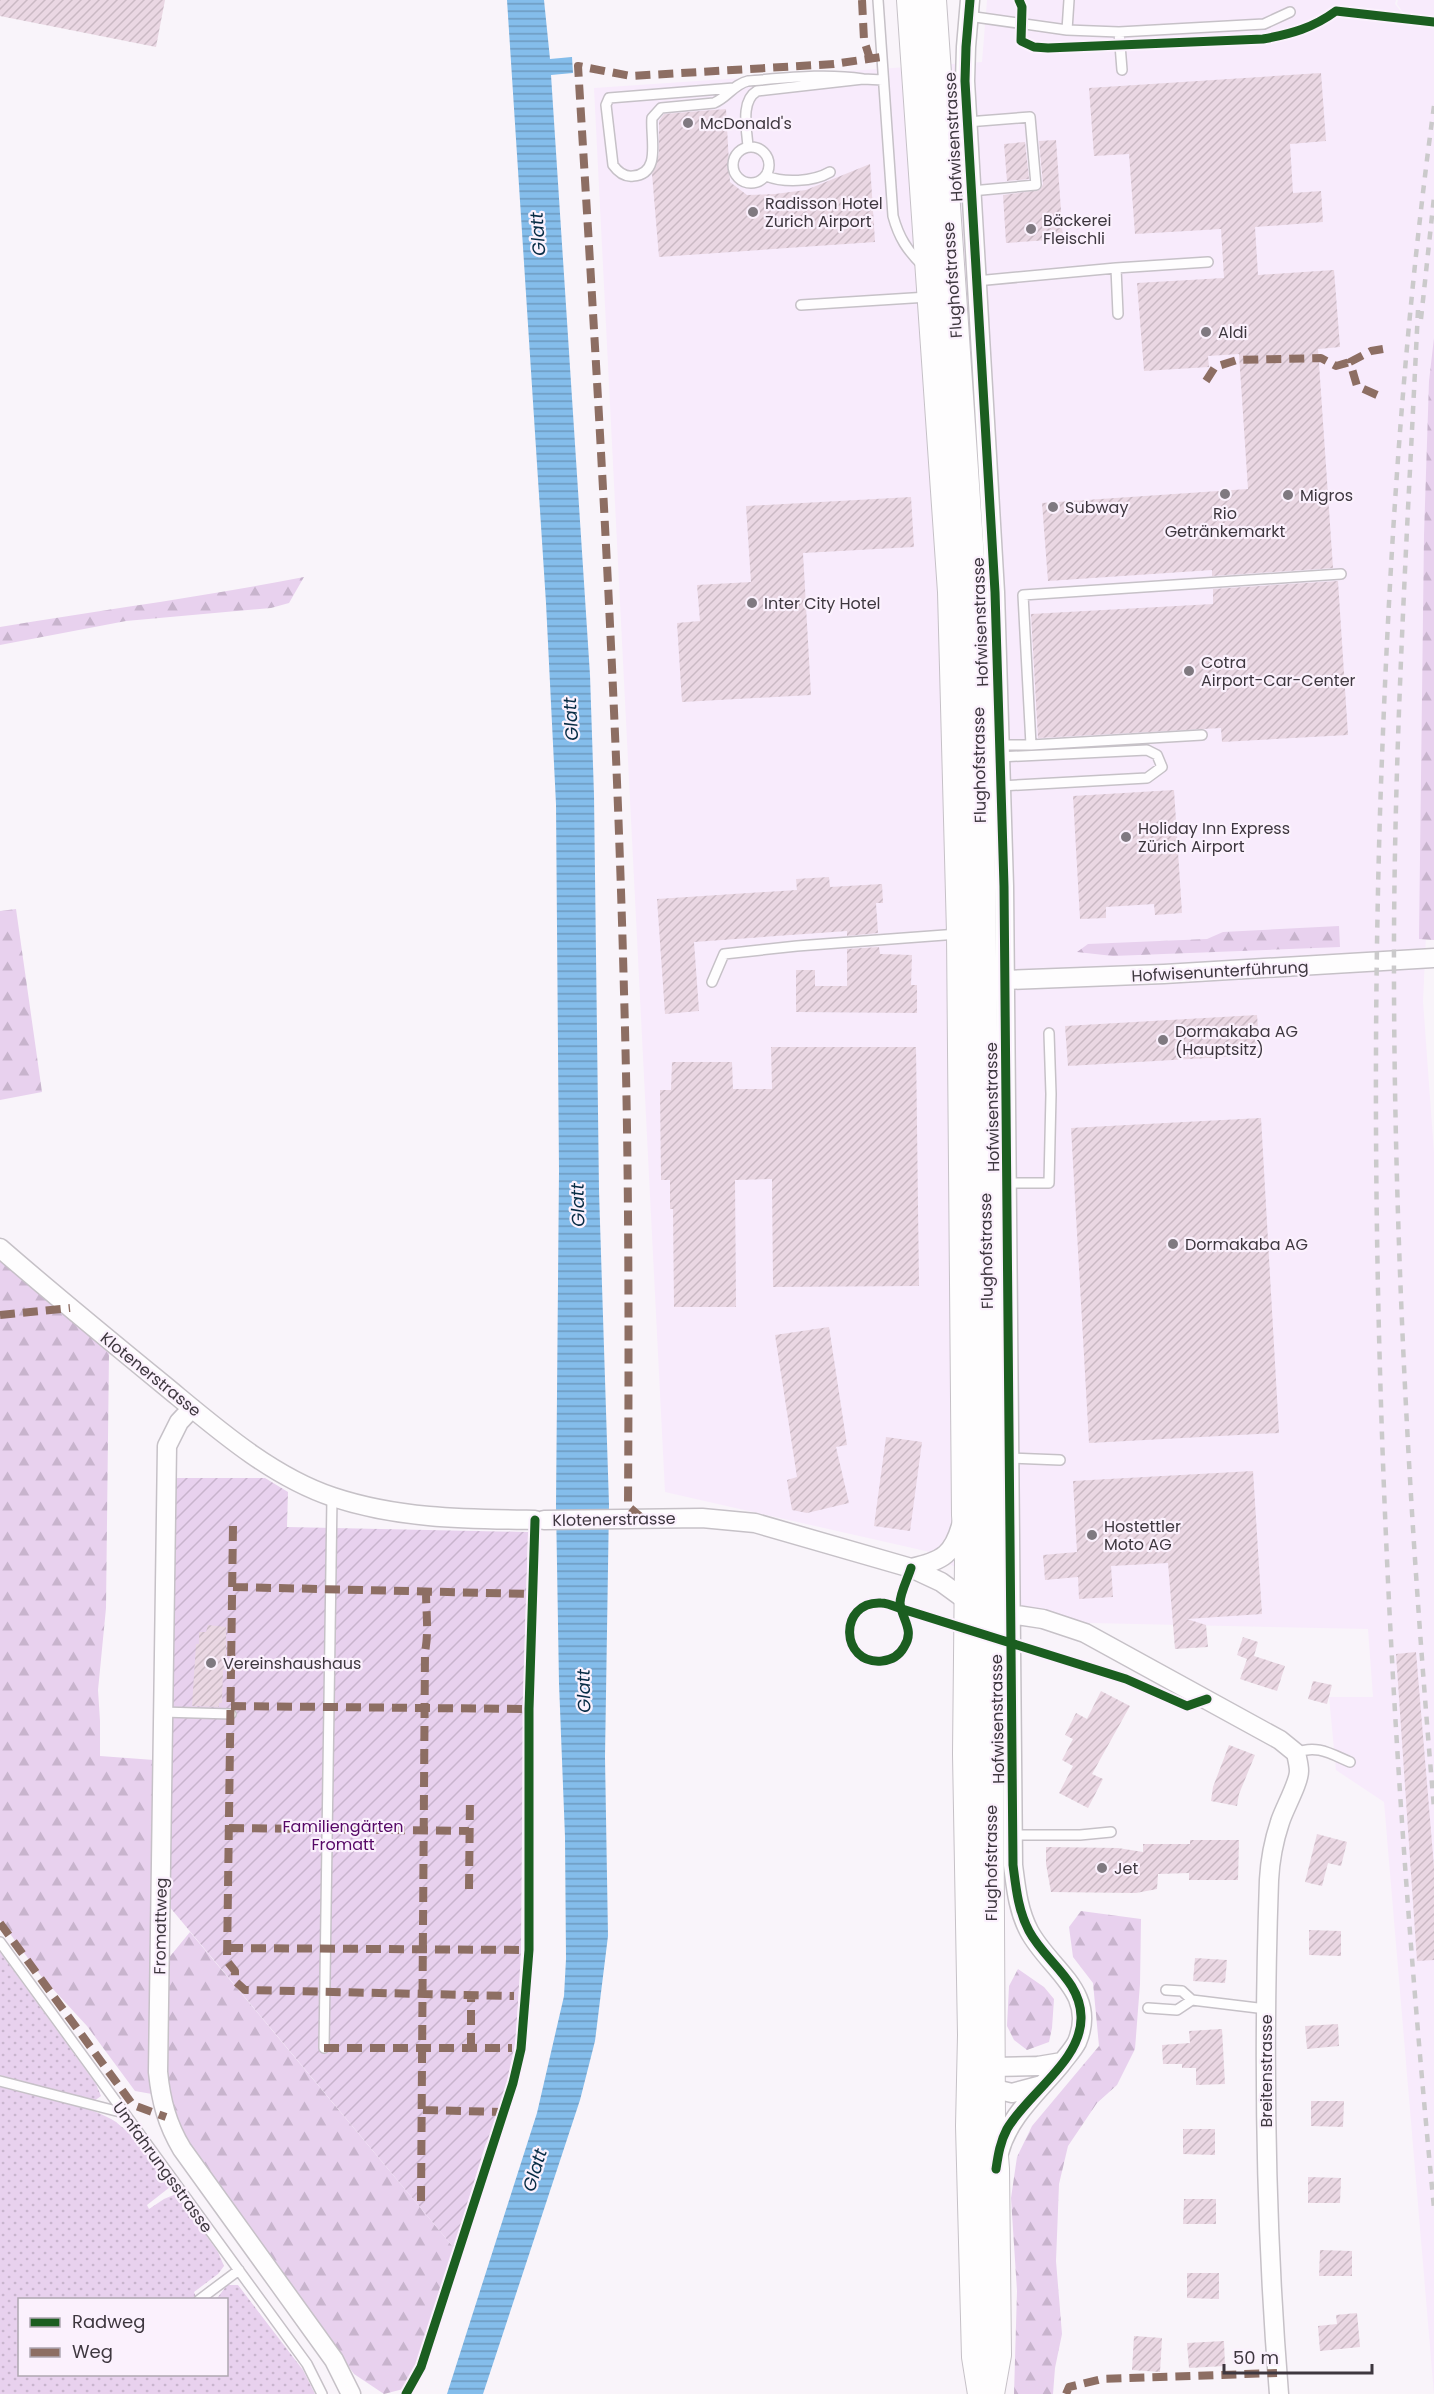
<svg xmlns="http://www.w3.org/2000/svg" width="1434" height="2394" font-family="Poppins,sans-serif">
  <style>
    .built { fill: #f8ebfc }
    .grass { fill: url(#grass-dots) }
    .forest { fill: url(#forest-firs) }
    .garden { fill: url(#garden-furrows) }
    .water { fill: url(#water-rules) }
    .building { fill: url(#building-hatch) }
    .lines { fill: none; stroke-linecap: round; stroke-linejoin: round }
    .lane-casing { stroke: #c6c1c7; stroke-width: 12 }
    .street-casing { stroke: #c6c1c7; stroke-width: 21 }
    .secondary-casing { stroke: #c6c1c7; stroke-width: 28 }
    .lane { stroke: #fefdfe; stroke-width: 9 }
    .street { stroke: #fefdfe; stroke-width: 18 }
    .secondary { stroke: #fefdfe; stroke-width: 26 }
    .rail { stroke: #cbcacb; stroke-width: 4.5; stroke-dasharray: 8 8; stroke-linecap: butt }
    .quiet { stroke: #8d6e63; stroke-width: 8; stroke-dasharray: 15 8; stroke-linecap: butt }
    .cycleway-casing { stroke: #fbf1fd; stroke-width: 13 }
    .cycleway { stroke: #1b5e20; stroke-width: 9 }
    .poi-dot { fill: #7f7980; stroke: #fbf1fd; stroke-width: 2 }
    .labels { text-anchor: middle; stroke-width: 4.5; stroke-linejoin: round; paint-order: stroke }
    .poi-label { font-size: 16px; fill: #3e373f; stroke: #fbf1fd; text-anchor: start }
    .street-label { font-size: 16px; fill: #3e373f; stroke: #fbf1fd }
    .park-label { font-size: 16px; fill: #560866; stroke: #fbf1fd }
    .water-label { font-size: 18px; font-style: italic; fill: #072c45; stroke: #fbf1fd }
  </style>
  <defs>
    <pattern id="grass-dots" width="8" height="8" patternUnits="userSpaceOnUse" patternTransform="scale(1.5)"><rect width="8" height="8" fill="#e8d1ee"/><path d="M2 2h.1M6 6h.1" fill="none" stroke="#c8b4cd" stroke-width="1.8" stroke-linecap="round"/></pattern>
    <pattern id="forest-firs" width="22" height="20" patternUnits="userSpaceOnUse" patternTransform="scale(1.5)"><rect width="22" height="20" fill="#e8d1ee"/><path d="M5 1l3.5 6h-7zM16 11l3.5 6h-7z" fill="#c8b4cd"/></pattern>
    <pattern id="garden-furrows" width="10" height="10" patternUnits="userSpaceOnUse" patternTransform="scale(1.5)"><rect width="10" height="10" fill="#e8d1ee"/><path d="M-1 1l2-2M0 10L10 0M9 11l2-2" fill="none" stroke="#c8b4cd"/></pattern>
    <pattern id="water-rules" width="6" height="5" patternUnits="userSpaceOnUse" patternTransform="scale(1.5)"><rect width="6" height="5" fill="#84bdeb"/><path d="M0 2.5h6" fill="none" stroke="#6d9ac0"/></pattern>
    <pattern id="building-hatch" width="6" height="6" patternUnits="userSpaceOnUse" patternTransform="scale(1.5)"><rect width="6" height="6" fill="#ead7e3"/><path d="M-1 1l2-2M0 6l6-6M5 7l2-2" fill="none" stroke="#cab9c4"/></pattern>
  </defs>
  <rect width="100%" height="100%" fill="#f9f4fa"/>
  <path class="built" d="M987 0H1396L1395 4 1408 20 1397 4 1398 0H1434V821L1428 893 1423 1001 1434 1153V2394L1384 1802 1336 1770 1329 1697H1373L1368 1629 1045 1622 930 1552 665 1492 594 88 982 62Z"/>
  <path class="grass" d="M0 1952 96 2084 101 2096 94 2101 0 2075Z
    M0 2084C29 2093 93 2106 116 2122 138 2139 154 2165 170 2187L147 2205 149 2209 164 2199 176 2194 218 2252 224 2266 218 2274 194 2292 197 2299 20 2300V2374H226V2300L212 2299 218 2297 227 2285H238L303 2370 315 2394H0Z"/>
  <path class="forest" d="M1434 338V940L1419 939 1424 535 1429 381Z
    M304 577 289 603 271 608 126 621 0 645V627C101 610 203 597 304 577Z
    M16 909 42 1092 0 1100V911Z
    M1339 926 1340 947 1113 956 1077 952 1088 944 1207 939 1223 932Z
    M0 1260 109 1352 106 1608 98 1690 100 1721V1756L154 1760 152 2094 135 2091 87 2026 41 1976 0 1920Z
    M1081 1911 1141 1919 1140 1984 1135 2049 1117 2085 1097 2103 1068 2146 1059 2184 1056 2261 1062 2334 1055 2368 1053 2394H1014L1017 2291 1011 2198 1017 2157 1032 2126 1099 2046 1093 1983 1073 1957 1069 1927Z
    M190 1932 454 2248 418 2365 407 2388 384 2394 354 2374 183 2135 166 2089 167 1960Z
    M1018 1969 1044 1987 1054 1999 1052 2028 1049 2042 1027 2050 1014 2040 1007 2026 1009 1986Z"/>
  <path class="garden" d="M171 1478H265L288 1492 287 1527 528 1532 523 1709 521 1950 516 2039 501 2112 485 2146 454 2248 163 1899Z"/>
  <path class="water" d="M507 0H544L550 59 572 57 573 73 551 75 590 675 594 795 599 1191 609 1505 605 1757 608 1936 595 2041 580 2100 483 2394H447L537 2113 564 1996 566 1959 565 1837 559 1683 556 1505 559 1171 556 804 546 603Z"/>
  <path class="building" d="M0 0H165L156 47 0 16Z
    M1321 73 1326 141 1290 144 1293 193 1321 191 1323 222 1255 227 1258 275 1334 270 1340 347 1318 349 1333 568 1212 576V570L1048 581 1042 503 1248 489 1239 354 1208 356 1209 367 1144 371 1137 283 1224 278 1221 229 1135 234 1129 154 1094 156 1089 88Z
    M726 109 730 182 747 195 775 194 806 190 870 164 875 242 659 257 652 174 659 154V121L664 114Z
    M1056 140 1063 239 1006 243 1003 195 1040 190 1043 184 1039 141Z
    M1025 142 1029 179 1007 181 1004 144Z
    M911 497 914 547 803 553 811 695 682 702 677 623 700 621 697 585 751 582 746 506Z
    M1338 581 1348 735 1222 742 1221 728 1038 738 1031 614 1213 604V589Z
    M1174 790 1182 913 1155 915 1154 904 1106 907V918L1080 919 1073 796Z
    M829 877 830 887 882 884 883 903H876L878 933 847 936V931L694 942 699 1011 665 1014 657 899 797 890 796 879Z
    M879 947 880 954 912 955 911 985H917V1013L796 1012V970H815V986H847V949Z
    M1257 1015 1260 1055 1068 1066 1065 1026Z
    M771 1047H916L919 1286 773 1287 772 1179 735 1180 736 1307H674L673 1209H670V1180H661L660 1090H671L672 1062H732L733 1089H772Z
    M1261 1118 1279 1433 1089 1443 1071 1128Z
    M829 1327 847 1445 836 1447 849 1503 807 1513 792 1510 787 1480 797 1477 775 1335Z
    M886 1437 922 1442 910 1531 874 1526Z
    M1253 1471 1262 1614 1187 1619 1206 1625 1208 1647 1175 1649 1168 1563 1111 1566 1113 1597 1079 1599 1078 1577 1045 1580 1043 1555 1077 1552 1073 1481Z
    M208 1625 226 1627V1670H223L222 1703H219V1707L192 1706 196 1644H199V1632H206Z
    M1243 1637 1258 1642 1254 1656 1285 1666 1277 1691 1240 1679 1247 1659 1237 1655Z
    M1416 1652 1434 1867V1960L1417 1961 1396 1654Z
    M1313 1681 1332 1685 1327 1704 1308 1699Z
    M1101 1691 1130 1706 1092 1774 1103 1779 1088 1808 1059 1793 1073 1766 1062 1760 1073 1739 1065 1735 1076 1713 1087 1719Z
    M1229 1745 1255 1755 1239 1794 1237 1806 1211 1801 1213 1787Z
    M1317 1834 1347 1842 1341 1866 1328 1863 1322 1886 1305 1882Z
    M1190 1840H1239L1238 1880H1189V1873L1158 1874 1157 1889 1136 1893 1051 1892 1046 1864V1847L1118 1848 1143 1852V1844H1190Z
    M1309 1930 1341 1931V1956L1309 1955Z
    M1195 1958 1227 1960 1225 1983 1193 1981Z
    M1338 2024 1339 2046 1307 2049 1305 2026Z
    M1222 2029 1225 2084 1196 2085V2068H1182V2064H1163L1162 2045 1190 2043 1189 2031Z
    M1311 2101H1344L1343 2127 1311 2126Z
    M1183 2129H1215V2155L1183 2154Z
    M1308 2177 1341 2178 1340 2203H1308Z
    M1184 2199H1216V2224H1183Z
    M1320 2250 1352 2251V2276H1319Z
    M1187 2273H1219V2299L1187 2298Z
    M1357 2313 1360 2347 1320 2351 1318 2326 1337 2324 1336 2315Z
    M1134 2336 1162 2338 1160 2372 1132 2370Z
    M1224 2341 1225 2366 1189 2368 1187 2343Z"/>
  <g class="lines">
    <g class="lane-casing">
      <path id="lane" d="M878 0 893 216C899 238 907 250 923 266
        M968 16 1067 30 1119 32 1264 24 1290 12
        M1067 30 1069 0
        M1119 32 1122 70
        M734 88 609 98 606 105 613 165C618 172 625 177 633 176 662 174 650 137 652 118L661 108 714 103C727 98 734 84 748 81 786 78 825 73 863 79
        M967 122 1030 117 1036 185 971 191
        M733 165a18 18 0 1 1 36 0a18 18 0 1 1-36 0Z
        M748 147C747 130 740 101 757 91L863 79 883 80
        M766 176C784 183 813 182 830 172
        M1116 268 1208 262
        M976 281 1116 268 1118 314
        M801 305 928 297
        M999 745H1031L1202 735
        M1031 745 1023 595 1341 574
        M999 757 1147 750 1157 755 1162 767 1147 778 1000 786
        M712 982 724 954 797 946 958 934
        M1008 1183H1049L1051 1094 1049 1033
        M1010 1458 1060 1460
        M162 1712 231 1714
        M1296 1753C1316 1744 1331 1754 1350 1762
        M1013 1835H1080L1111 1832
        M0 1942 307 2364 322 2394
        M1166 1990 1182 1991 1192 2000 1266 2009
        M1148 2008 1177 2010 1192 2000
        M324 2048 332 1497
        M0 2081 124 2113
        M199 2300 239 2270"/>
    </g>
    <g class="street-casing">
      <path id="street" d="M970 0 966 47 965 81 995 592 1004 886 1013 1865C1016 1888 1018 1910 1029 1931 1049 1969 1098 1992 1077 2042 1073 2050 1066 2057 1061 2064 1038 2092 1008 2117 999 2153
        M1006 980 1164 974 1434 958
        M0 1248C54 1295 109 1340 164 1385 215 1427 270 1476 333 1497 399 1519 467 1519 535 1520
        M192 1408 179 1422 167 1446 158 2072C161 2101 167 2124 182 2149L334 2360 351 2394
        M544 1520 702 1518 755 1523 911 1568 941 1582 967 1601
        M911 1568C943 1561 954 1554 962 1522
        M1011 1614 1043 1619 1085 1633 1280 1740 1296 1753C1297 1758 1299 1765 1299 1771 1299 1783 1284 1809 1280 1822 1274 1840 1270 1860 1269 1880 1263 2051 1265 2223 1279 2394
        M981 2071 992 2067 1038 2066 1062 2062
        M982 2086 1012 2093 1042 2085"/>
    </g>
    <g class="secondary-casing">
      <path id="secondary" d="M910 0 951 592 960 933 965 1515 968 1561 966 1754 971 2035 969 2126 975 2357 981 2394
        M933 0 973 588 980 730 988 1339 992 2117 996 2169 998 2355 991 2394"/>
    </g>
    <use href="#lane" class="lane"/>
    <use href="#street" class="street"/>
    <use href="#secondary" class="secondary"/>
    <path class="rail" d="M1434 106C1402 341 1388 576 1380 813 1366 1278 1389 1744 1434 2208
      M1418 310C1408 518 1395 726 1394 935 1393 1226 1409 1517 1434 1808
      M1421 319 1434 197"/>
    <path class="quiet" d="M862 0 864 40 870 59
      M1206 381 1215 367 1237 360 1321 358 1336 366 1350 362
      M1377 395 1357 386 1350 362 1371 351 1383 349
      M0 1315 70 1308
      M642 1518 628 1506C629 1335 629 1163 624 992 616 683 597 374 578 66L631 76 834 64 881 57
      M233 1526 227 1961 235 1971V1981L245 1990 514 1996
      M233 1587 532 1594
      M231 1706 523 1709
      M229 1828 469 1831
      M469 1889 470 1797
      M0 1923 133 2105 166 2117
      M228 1948 529 1950
      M324 2048H512
      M471 2048V1996
      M423 2110 503 2112
      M421 2201 425 1652C429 1632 426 1612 426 1591
      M1066 2394 1069 2387 1102 2379 1277 2373"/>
    <g class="cycleway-casing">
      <path id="cycleway" d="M970 0 966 47 965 81 995 592 1004 886 1013 1865C1016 1888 1018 1910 1029 1931 1045 1961 1080 1980 1081 2016 1083 2060 1027 2094 1007 2129 1000 2142 998 2156 996 2169
        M1019 0 1022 7 1021 41 1034 47 1048 48 1263 39C1291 34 1313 28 1336 11L1434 22
        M911 1568C908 1578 900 1593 900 1603 902 1620 915 1630 904 1647 899 1656 892 1660 882 1661 840 1665 838 1601 881 1603 887 1603 894 1606 899 1608L1126 1679 1187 1706 1207 1699
        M406 2394 421 2367 513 2083 521 2049 529 1950V1709L535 1520"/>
    </g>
    <use href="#cycleway" class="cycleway"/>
  </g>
  <g class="poi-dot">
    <circle cx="688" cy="123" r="6"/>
    <circle cx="753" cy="212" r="6"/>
    <circle cx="1031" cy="229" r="6"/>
    <circle cx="1206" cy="332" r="6"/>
    <circle cx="1225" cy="494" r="6"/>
    <circle cx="1288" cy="495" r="6"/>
    <circle cx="1053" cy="507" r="6"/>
    <circle cx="752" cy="603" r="6"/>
    <circle cx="1189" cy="671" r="6"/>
    <circle cx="1126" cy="837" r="6"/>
    <circle cx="1163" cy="1040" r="6"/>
    <circle cx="1173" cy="1244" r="6"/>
    <circle cx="1092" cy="1535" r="6"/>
    <circle cx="211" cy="1663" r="6"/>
    <circle cx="1102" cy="1868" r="6"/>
  </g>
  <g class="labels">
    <g class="poi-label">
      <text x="700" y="129">McDonald's</text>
      <text x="765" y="209">Radisson Hotel<tspan x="765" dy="18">Zurich Airport</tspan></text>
      <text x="1043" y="226">Bäckerei<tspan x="1043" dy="18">Fleischli</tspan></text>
      <text x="1218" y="338">Aldi</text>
      <text x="1300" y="501">Migros</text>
      <text x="1065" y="513">Subway</text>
      <text x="1225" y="519" text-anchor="middle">Rio<tspan x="1225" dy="18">Getränkemarkt</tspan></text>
      <text x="764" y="609">Inter City Hotel</text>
      <text x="1201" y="668">Cotra<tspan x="1201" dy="18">Airport-Car-Center</tspan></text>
      <text x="1138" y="834">Holiday Inn Express<tspan x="1138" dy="18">Zürich Airport</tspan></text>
      <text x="1175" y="1037">Dormakaba AG<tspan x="1175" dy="18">(Hauptsitz)</tspan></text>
      <text x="1185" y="1250">Dormakaba AG</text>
      <text x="1104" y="1532">Hostettler<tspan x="1104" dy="18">Moto AG</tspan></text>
      <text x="223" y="1669">Vereinshaushaus</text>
      <text x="1114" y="1874">Jet</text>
    </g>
    <g class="street-label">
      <text transform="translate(953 137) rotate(-93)" y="6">Hofwisenstrasse</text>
      <text transform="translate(952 280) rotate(-94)" y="6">Flughofstrasse</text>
      <text transform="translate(980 622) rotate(-92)" y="6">Hofwisenstrasse</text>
      <text transform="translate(979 765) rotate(-91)" y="6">Flughofstrasse</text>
      <text transform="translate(1220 971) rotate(-3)" y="6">Hofwisenunterführung</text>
      <text transform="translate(992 1107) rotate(-91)" y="6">Hofwisenstrasse</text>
      <text transform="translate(986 1251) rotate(-91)" y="6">Flughofstrasse</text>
      <text transform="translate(151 1374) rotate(39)" y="6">Klotenerstrasse</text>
      <text transform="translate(614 1519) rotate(-1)" y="6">Klotenerstrasse</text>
      <text transform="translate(997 1719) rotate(-91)" y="6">Hofwisenstrasse</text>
      <text transform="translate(991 1863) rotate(-90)" y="6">Flughofstrasse</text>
      <text transform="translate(160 1926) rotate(-89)" y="6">Fromattweg</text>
      <text transform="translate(1266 2071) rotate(-90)" y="6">Breitenstrasse</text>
      <text transform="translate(163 2167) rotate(54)" y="6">Umfahrungsstrasse</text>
    </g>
    <g class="park-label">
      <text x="343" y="1832">Familiengärten<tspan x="343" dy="18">Fromatt</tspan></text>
    </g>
    <g class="water-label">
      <text transform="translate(538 234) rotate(-94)" y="6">Glatt</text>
      <text transform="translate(571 719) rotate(-93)" y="6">Glatt</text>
      <text transform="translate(578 1205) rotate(-91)" y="6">Glatt</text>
      <text transform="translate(584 1691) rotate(-91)" y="6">Glatt</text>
      <text transform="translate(535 2170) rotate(-73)" y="6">Glatt</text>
    </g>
  </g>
  <rect x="18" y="2298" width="210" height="78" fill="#fbf1fd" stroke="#afa7b1" stroke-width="1.5"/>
  <rect x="30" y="2318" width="30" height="9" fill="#1b5e20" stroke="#afa7b1" stroke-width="1.5"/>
  <text x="72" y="2328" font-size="18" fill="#3e373f">Radweg</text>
  <rect x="30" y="2348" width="30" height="9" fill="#8d6e63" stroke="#afa7b1" stroke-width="1.5"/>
  <text x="72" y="2358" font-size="18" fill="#3e373f">Weg</text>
  <path d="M1224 2364v9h148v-9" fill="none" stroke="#3e373f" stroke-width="3"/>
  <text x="1233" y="2364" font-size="18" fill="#3e373f" stroke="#fbf1fd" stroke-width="4.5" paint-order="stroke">50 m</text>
</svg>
